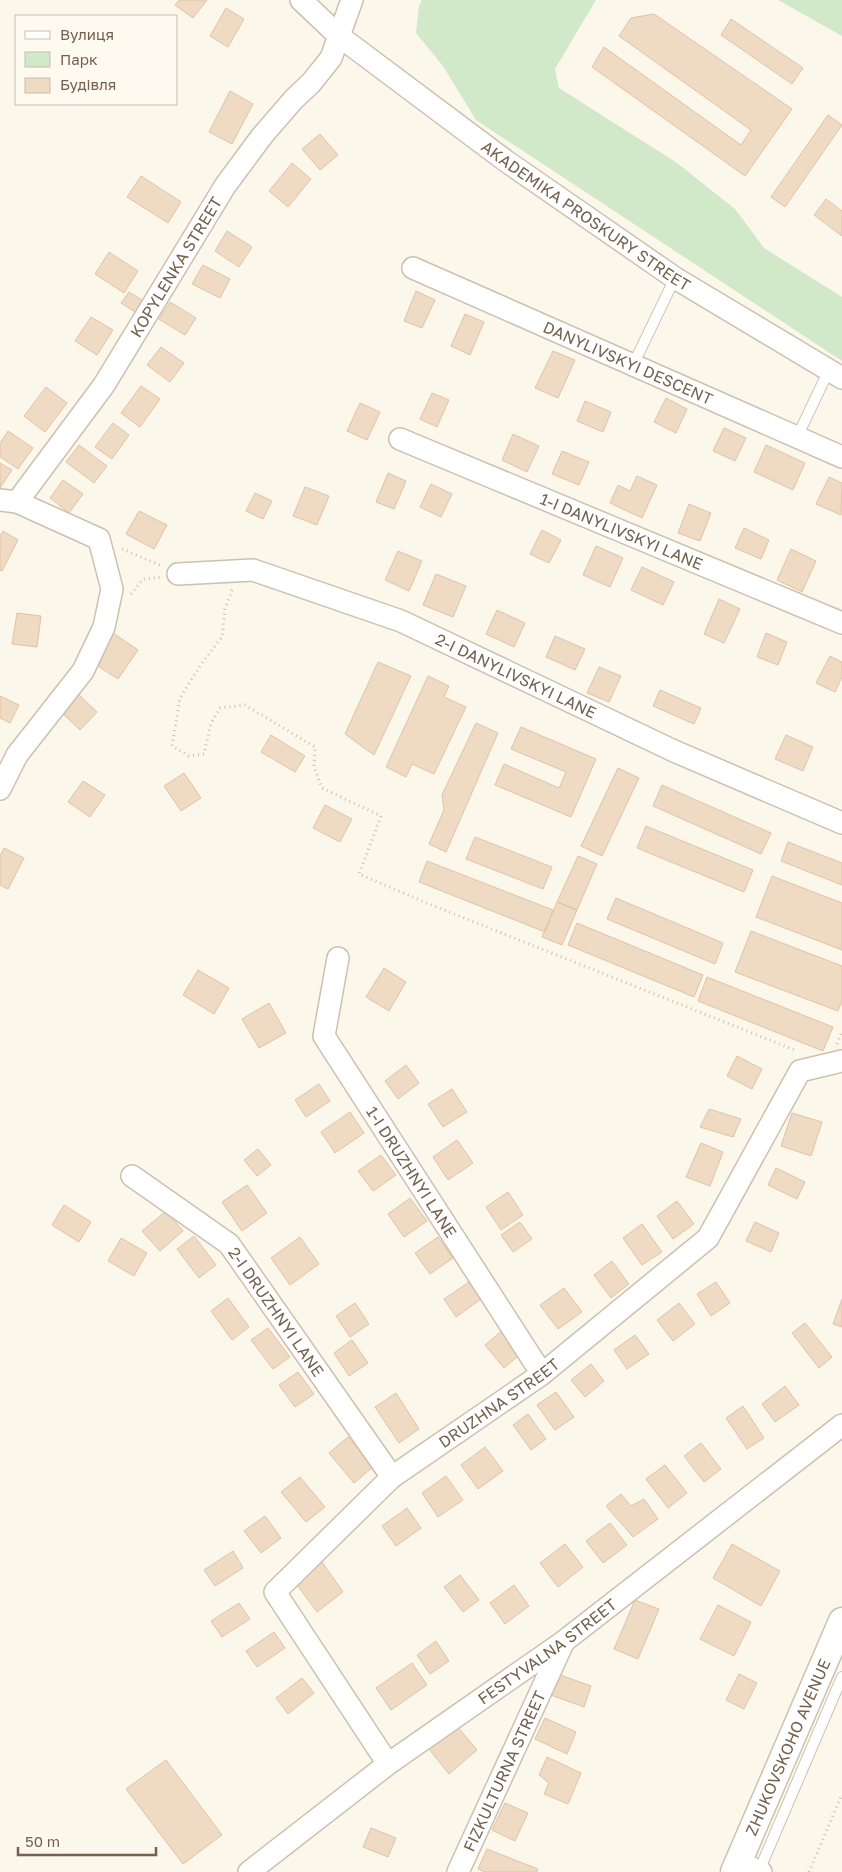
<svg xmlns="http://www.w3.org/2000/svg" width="842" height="1872" font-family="'Golos Text',sans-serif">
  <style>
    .green { fill: #d1e9c8 }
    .building { fill: #efdac3; stroke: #e1c3a4 }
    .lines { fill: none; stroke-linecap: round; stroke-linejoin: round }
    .service-casing { stroke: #cdc0b0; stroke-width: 12 }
    .minor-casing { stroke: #cdc0b0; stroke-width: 24 }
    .tertiary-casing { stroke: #cdc0b0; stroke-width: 29 }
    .path { stroke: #d5bea5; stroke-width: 3; stroke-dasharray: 1 4; stroke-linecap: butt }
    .service { stroke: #fff; stroke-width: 10 }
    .minor { stroke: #fff; stroke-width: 21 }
    .tertiary { stroke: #fff; stroke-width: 26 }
    .labels { text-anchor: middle; stroke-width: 4; stroke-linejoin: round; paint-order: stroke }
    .street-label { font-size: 16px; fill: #75614e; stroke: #fefaf0 }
  </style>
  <rect width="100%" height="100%" fill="#fbf7ea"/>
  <path class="green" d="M422 0H596L555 69 559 88 677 163 735 209 764 248 842 297V361L476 120 443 66 416 33 419 6Z
    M778 0H842V36Z"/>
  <path class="building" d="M179 0H207L193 18 175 5Z
    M226 8 244 19 228 47 210 36Z
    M654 14 792 109 745 176 592 67 604 47 741 145 751 130 619 36 631 18Z
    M731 19 803 68 792 84 721 35Z
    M230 91 253 104 232 144 209 132Z
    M828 115 842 125 785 207 771 197Z
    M320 134 338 155 320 170 302 149Z
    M292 163 311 179 288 207 269 191Z
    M141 176 181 202 168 223 127 197Z
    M826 199 842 211V236L814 215Z
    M227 231 252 247 239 267 215 251Z
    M109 252 138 271 124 293 95 274Z
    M203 265 230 279 220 298 192 284Z
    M416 291 435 300 422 328 404 321Z
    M129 292 147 303 138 314 121 303Z
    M170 302 196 318 185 335 159 319Z
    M465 314 484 322 470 355 451 346Z
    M91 317 113 330 97 355 75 341Z
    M161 347 184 363 170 382 147 365Z
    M553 351 575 360 558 398 535 388Z
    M141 386 160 399 140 427 121 413Z
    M46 387 67 403 45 432 24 416Z
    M432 393 449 400 437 427 420 419Z
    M666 398 687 409 676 433 654 422Z
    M585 401 611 412 603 432 577 421Z
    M360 403 380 412 367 440 347 431Z
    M113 423 129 435 112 459 95 447Z
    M724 428 746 438 735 461 713 451Z
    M8 431 33 448 18 469 0 457V443Z
    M513 434 539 446 527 472 502 460Z
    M79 445 107 466 94 483 66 462Z
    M766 445 805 463 793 490 754 472Z
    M562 451 589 462 579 485 552 474Z
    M0 463 12 470 0 488Z
    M388 473 406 481 394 509 376 502Z
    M637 476 657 485 642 518 610 503 618 485 630 491Z
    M829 477 842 483 841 515 816 504Z
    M63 480 83 494 69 513 50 498Z
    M431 484 452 494 441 517 420 507Z
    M305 487 329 496 317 525 293 516Z
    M255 493 272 501 263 519 246 511Z
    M689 504 711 513 700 541 678 533Z
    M139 511 167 525 154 549 126 534Z
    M744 528 769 540 761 559 735 548Z
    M542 530 561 540 549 563 530 554Z
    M3 531 18 540 2 571 0 570V536Z
    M596 546 623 558 610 587 583 575Z
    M791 549 816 561 802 592 777 580Z
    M398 551 422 561 409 591 385 580Z
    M642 567 674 582 663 605 631 590Z
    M436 574 466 586 453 617 423 605Z
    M719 599 740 609 724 643 704 634Z
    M497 610 525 623 514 647 486 634Z
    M17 613 41 616 37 647 12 644Z
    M113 633 138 650 118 679 93 663Z
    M766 633 787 642 778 665 757 657Z
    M555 636 585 649 575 670 546 657Z
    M830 656 842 662V677L835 692 816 683Z
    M378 662 411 676 374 755 345 734Z
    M599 667 621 676 609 702 587 693Z
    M428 676 449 686 444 697 466 707 434 774 412 764 406 777 386 767Z
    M660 690 701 708 694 724 653 706Z
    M78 694 97 712 80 730 61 712Z
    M0 696 19 705 10 723 0 718Z
    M476 723 498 733 446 852 429 844 444 810 442 795Z
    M521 727 596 759 571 817 495 785 504 764 559 788 566 772 511 749Z
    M271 735 305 756 295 772 261 752Z
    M786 735 813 747 803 771 775 759Z
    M618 768 639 778 602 856 581 846Z
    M184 773 201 798 181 811 164 786Z
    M83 781 105 795 90 817 68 802Z
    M662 785 771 833 761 854 653 806Z
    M325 805 352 819 340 842 313 828Z
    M646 826 753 870 744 892 637 848Z
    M475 837 552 867 543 889 466 859Z
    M788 842 842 863V885L781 861Z
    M4 848 24 858 8 889 0 885V856Z
    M578 856 597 864 577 910 557 902Z
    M427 861 553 910 545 932 419 882Z
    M772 876 842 903V950L756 917Z
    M616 898 723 943 715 964 607 919Z
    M557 902 577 910 562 945 542 937Z
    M577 923 703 975 694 997 568 945Z
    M751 931 842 966V1001L838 1011 735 972Z
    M384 968 406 982 389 1011 366 997Z
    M198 970 229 988 214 1014 183 995Z
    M707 977 833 1027 823 1051 698 1001Z
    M269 1003 286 1033 259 1048 242 1019Z
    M737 1056 762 1069 752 1089 727 1076Z
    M406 1065 419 1083 398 1099 385 1081Z
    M319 1084 330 1101 306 1117 295 1100Z
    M452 1089 467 1112 443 1127 428 1104Z
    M709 1109 741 1119 733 1137 700 1127Z
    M350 1112 364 1133 335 1153 321 1132Z
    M792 1113 822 1122 811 1156 781 1146Z
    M457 1140 473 1163 448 1180 433 1157Z
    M701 1143 723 1152 710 1186 686 1177Z
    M258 1149 271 1165 257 1176 244 1160Z
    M381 1155 396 1175 373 1191 358 1171Z
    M776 1168 805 1182 797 1199 768 1185Z
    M247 1185 267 1213 242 1231 222 1202Z
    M508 1192 523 1215 501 1230 486 1207Z
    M410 1198 427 1221 404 1237 388 1214Z
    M677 1201 694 1224 673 1239 657 1216Z
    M64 1205 91 1222 79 1242 52 1225Z
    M166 1211 183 1231 160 1251 142 1231Z
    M520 1222 532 1239 513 1252 501 1235Z
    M755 1222 779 1233 771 1252 746 1241Z
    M642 1224 662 1252 642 1265 623 1238Z
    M194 1236 216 1265 199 1278 177 1249Z
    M300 1237 319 1264 290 1285 271 1258Z
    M438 1237 453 1258 430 1274 415 1253Z
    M121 1238 147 1253 134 1276 108 1261Z
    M612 1261 629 1284 611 1298 594 1275Z
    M469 1282 481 1299 456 1317 444 1299Z
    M716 1282 730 1303 711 1316 697 1294Z
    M564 1288 582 1312 558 1329 540 1305Z
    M228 1298 249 1327 232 1340 211 1311Z
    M842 1299V1327L833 1324Z
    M355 1303 369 1324 350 1337 336 1316Z
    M679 1303 695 1324 673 1341 657 1320Z
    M805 1323 832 1357 819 1368 792 1333Z
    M268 1328 290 1357 273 1369 251 1340Z
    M505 1328 524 1351 504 1368 485 1345Z
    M635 1335 649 1354 627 1369 614 1350Z
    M352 1340 368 1363 349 1376 334 1353Z
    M591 1364 604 1381 585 1397 571 1380Z
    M298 1372 314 1394 295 1407 279 1385Z
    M785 1386 799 1405 775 1422 762 1404Z
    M556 1392 574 1417 555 1430 537 1405Z
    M396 1393 419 1429 399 1443 375 1407Z
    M743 1406 764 1438 747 1449 726 1418Z
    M528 1414 546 1439 531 1450 513 1425Z
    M348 1437 373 1467 354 1483 329 1453Z
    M701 1443 721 1469 704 1482 684 1456Z
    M485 1447 503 1471 478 1489 461 1465Z
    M665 1465 687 1493 668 1508 646 1479Z
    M446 1476 463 1500 438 1517 422 1493Z
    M300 1477 325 1507 306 1522 281 1492Z
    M621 1494 631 1506 644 1499 658 1519 633 1537 606 1506Z
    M407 1508 421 1528 396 1546 382 1526Z
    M265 1516 281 1538 261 1553 244 1531Z
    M610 1523 627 1545 603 1563 586 1541Z
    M565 1544 583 1567 558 1587 540 1563Z
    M732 1544 780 1571 761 1606 713 1578Z
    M233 1551 243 1568 215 1586 204 1570Z
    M322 1562 343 1592 317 1612 295 1582Z
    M460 1575 479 1600 463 1612 444 1587Z
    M514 1585 529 1606 505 1624 490 1603Z
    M635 1600 659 1609 638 1659 614 1649Z
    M239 1603 250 1619 222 1637 211 1621Z
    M718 1605 751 1622 734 1656 700 1639Z
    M274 1632 285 1648 257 1667 246 1651Z
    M436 1641 449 1661 430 1674 417 1655Z
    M412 1663 427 1685 391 1710 376 1688Z
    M555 1673 591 1686 584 1707 548 1694Z
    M739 1674 757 1683 744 1709 726 1700Z
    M302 1678 314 1693 288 1714 276 1698Z
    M545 1718 576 1732 567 1754 535 1739Z
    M456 1725 477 1750 449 1774 428 1748Z
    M547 1757 581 1773 568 1804 544 1794 549 1783 539 1775Z
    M166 1760 222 1835 183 1864 126 1789Z
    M505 1803 528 1813 515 1841 492 1830Z
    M371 1828 396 1838 388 1857 363 1847Z
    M487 1849 538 1869 537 1872H485L478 1869Z"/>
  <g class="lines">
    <g class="service-casing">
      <path id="service" d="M633 365 675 278
        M797 437 829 370
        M759 1871 842 1677"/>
    </g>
    <g class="minor-casing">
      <g id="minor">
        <path id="s1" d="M301 0 339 36 506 161 675 278 842 378"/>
        <path id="s2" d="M413 268 842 457"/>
        <path id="s3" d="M400 439 842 623"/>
        <path d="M0 500 17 502 99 539 112 589 104 627 83 671 17 755 0 789"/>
        <path id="s4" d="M17 502 104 385 225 186 262 136 294 99 311 83 331 58 352 0"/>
        <path id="s5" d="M178 574 253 570 401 621 674 751 842 823"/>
        <path id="s6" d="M338 958 324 1036 542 1374"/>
        <path id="s7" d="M132 1176 229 1244 392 1477"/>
        <path id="s8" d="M388 1764 275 1592 392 1477 542 1374 708 1238 800 1071 842 1061"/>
        <path d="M739 1862 761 1872"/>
        <path id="s9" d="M249 1872 388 1764 563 1642 842 1425"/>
        <path id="s10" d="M458 1872 563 1643"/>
      </g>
    </g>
    <g class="tertiary-casing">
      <g id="tertiary">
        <path id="s11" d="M734 1872 842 1621"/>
      </g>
    </g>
    <path class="path" d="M122 549 162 566
      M232 590 225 609 222 637 202 663 180 698 172 746 189 756 204 754 211 723 220 708 245 705 315 747 314 767 322 788 381 816 359 874 429 904 797 1051
      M131 594 143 579 161 577
      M837 1044 842 1031
      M809 1872 842 1794"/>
    <use href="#service" class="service"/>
    <use href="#minor" class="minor"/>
    <use href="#tertiary" class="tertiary"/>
  </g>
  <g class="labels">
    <g class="street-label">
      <text dy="6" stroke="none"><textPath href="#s1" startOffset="358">AKADEMIKA PROSKURY STREET</textPath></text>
      <text dy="6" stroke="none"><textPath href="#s4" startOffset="284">KOPYLENKA STREET</textPath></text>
      <text dy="6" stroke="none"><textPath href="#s2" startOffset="235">DANYLIVSKYI DESCENT</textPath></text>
      <text dy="6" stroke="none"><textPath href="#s3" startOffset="240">1-I DANYLIVSKYI LANE</textPath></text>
      <text dy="6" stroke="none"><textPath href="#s5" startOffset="359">2-I DANYLIVSKYI LANE</textPath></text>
      <text dy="6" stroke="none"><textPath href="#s6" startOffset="241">1-I DRUZHNYI LANE</textPath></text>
      <text dy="6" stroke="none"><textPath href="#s7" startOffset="201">2-I DRUZHNYI LANE</textPath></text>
      <text dy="6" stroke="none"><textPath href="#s8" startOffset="500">DRUZHNA STREET</textPath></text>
      <text dy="6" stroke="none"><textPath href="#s9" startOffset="371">FESTYVALNA STREET</textPath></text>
      <text dy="6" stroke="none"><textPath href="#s11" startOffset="136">ZHUKOVSKOHO AVENUE</textPath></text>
      <text dy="6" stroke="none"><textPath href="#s10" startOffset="111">FIZKULTURNA STREET</textPath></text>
    </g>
  </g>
  <rect x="15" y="15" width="162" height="90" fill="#fefaf0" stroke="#c7bdaf"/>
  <rect x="25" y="31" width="25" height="8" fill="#ffffff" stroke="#c7bdaf"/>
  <text x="60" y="40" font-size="15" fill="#75614e">Вулиця</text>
  <rect x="25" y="52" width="25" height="15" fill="#d1e9c8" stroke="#c7bdaf"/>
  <text x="60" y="65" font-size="15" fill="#75614e">Парк</text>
  <rect x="25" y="78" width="25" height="15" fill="#efdac3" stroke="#c7bdaf"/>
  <text x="60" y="90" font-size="15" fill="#75614e">Будівля</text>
  <path d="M18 1847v8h138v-8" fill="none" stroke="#75614e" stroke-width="2.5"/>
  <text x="25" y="1847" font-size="15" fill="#75614e" stroke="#fefaf0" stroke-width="4" paint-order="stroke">50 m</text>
</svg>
